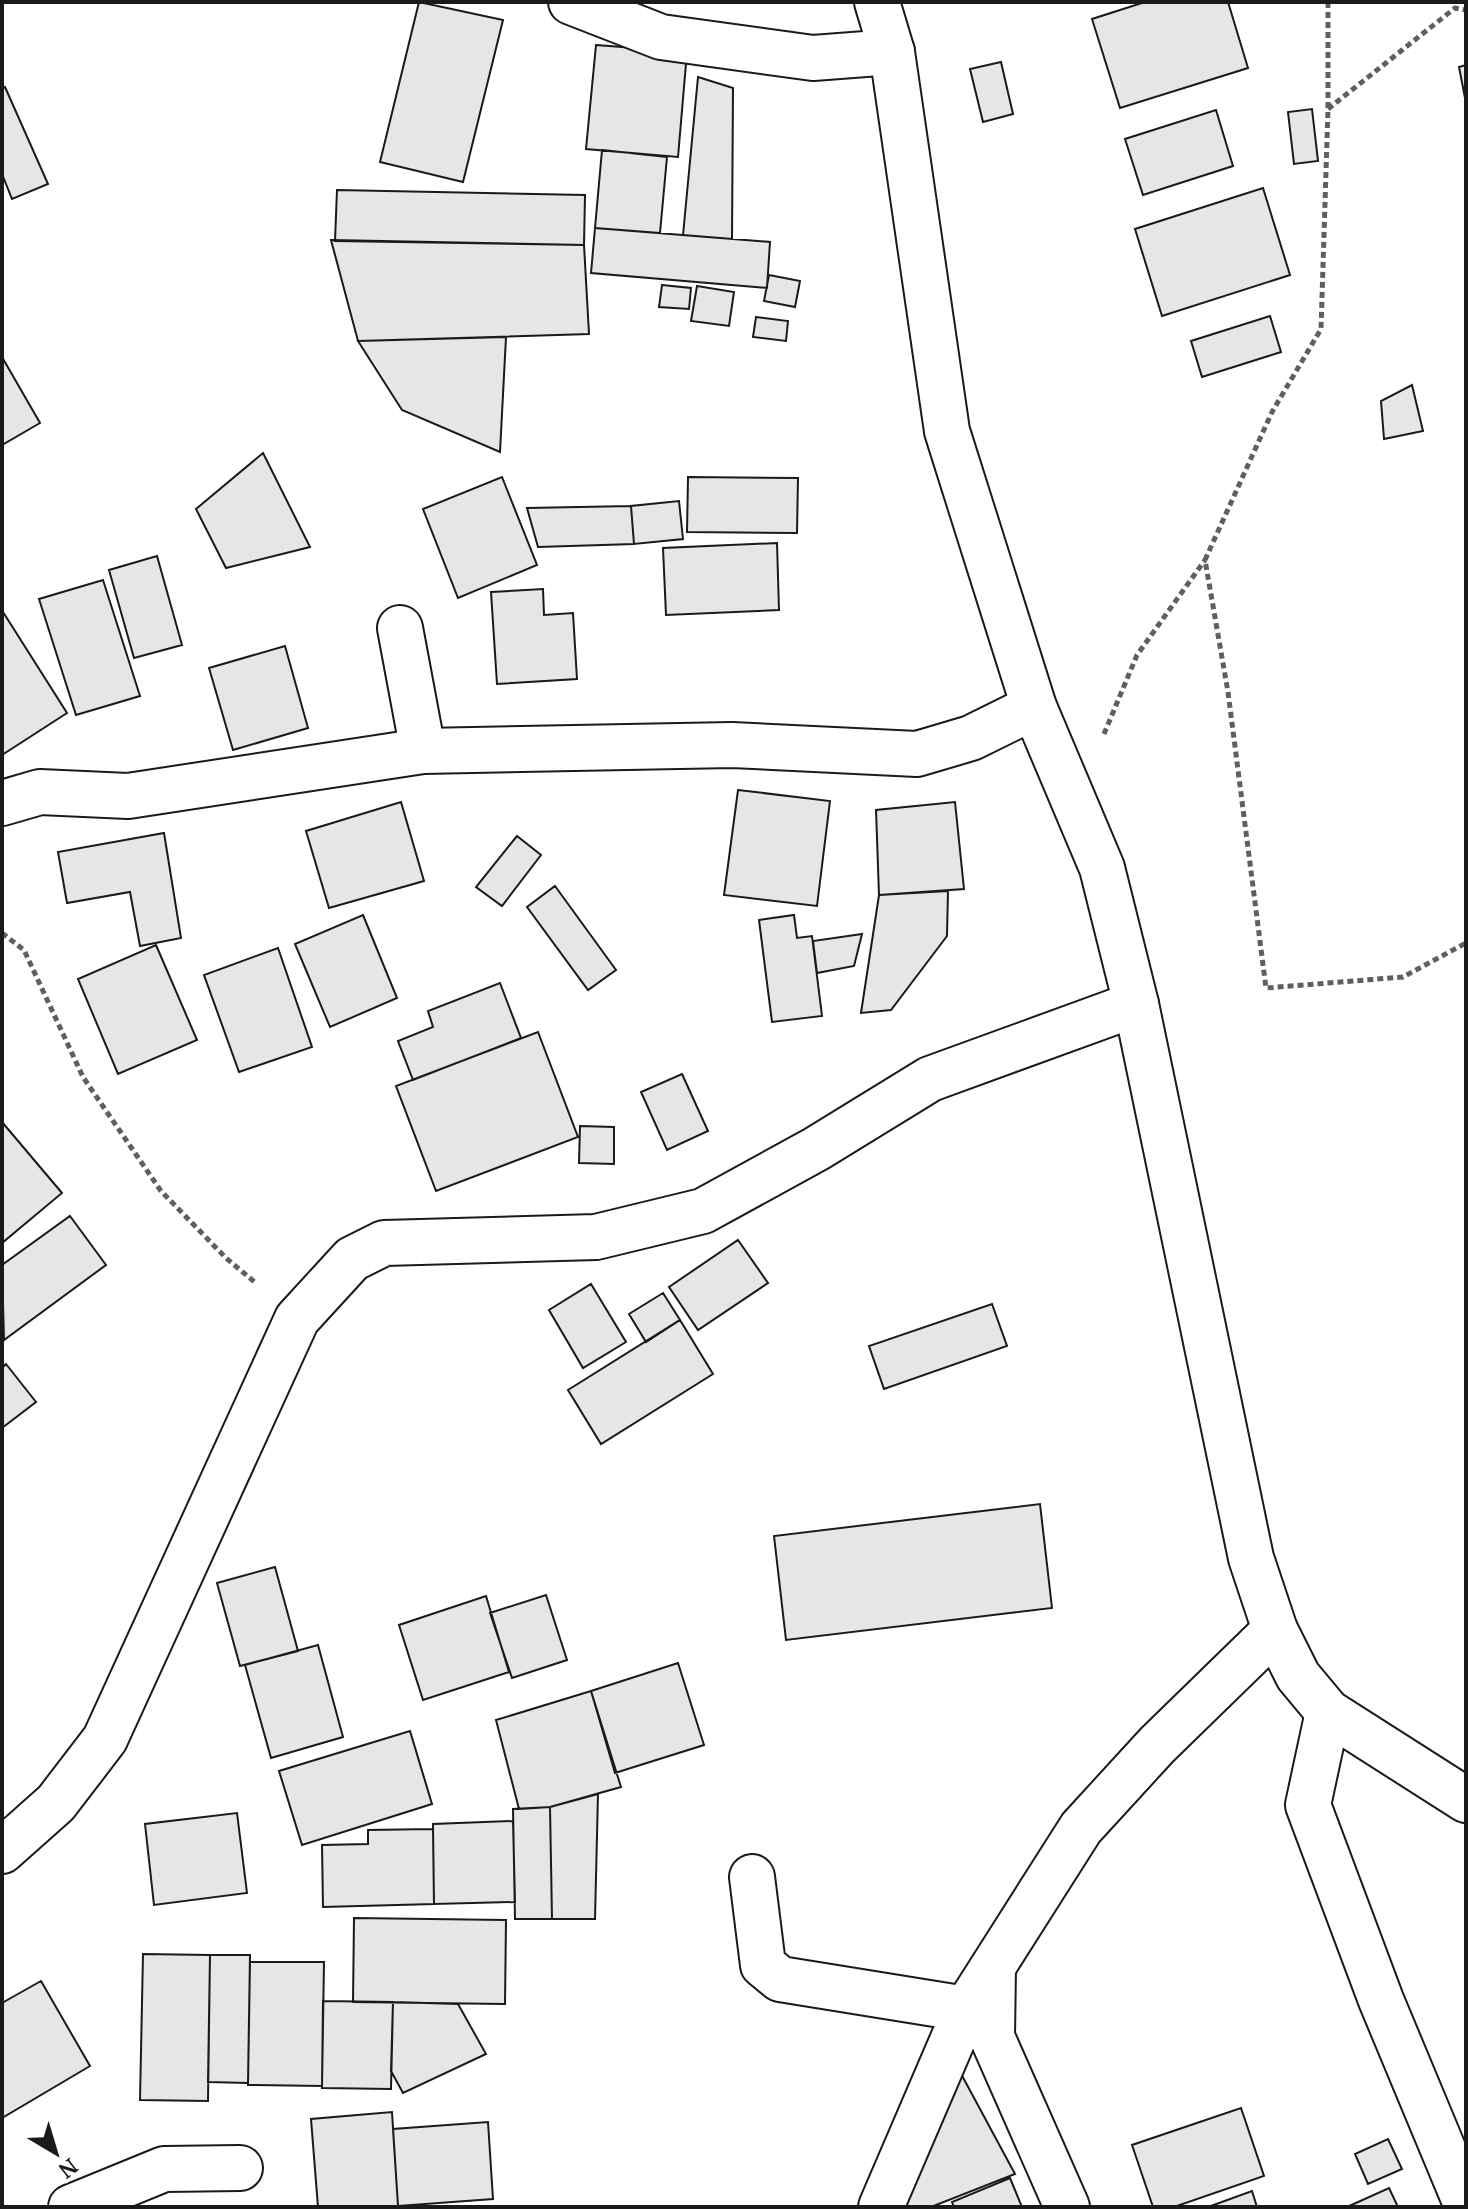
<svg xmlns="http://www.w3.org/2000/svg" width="1468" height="2209" font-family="'PT Serif',serif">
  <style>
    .building { fill: #e6e6e6; stroke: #1a1a1a; stroke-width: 2 }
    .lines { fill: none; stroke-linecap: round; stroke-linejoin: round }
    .street-casing { stroke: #1a1a1a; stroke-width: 48 }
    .secondary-casing { stroke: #1a1a1a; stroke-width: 48 }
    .path { stroke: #5f5f5f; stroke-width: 5; stroke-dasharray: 6 4; stroke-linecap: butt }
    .street { stroke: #fff; stroke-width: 44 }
    .secondary { stroke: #fff; stroke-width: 44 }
  </style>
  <rect width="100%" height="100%" fill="#fff"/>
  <path class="building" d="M419 2 503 20 463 182 380 162Z
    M1145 2H1228L1248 68 1120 108 1092 19Z
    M596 45 687 52 678 157 586 149Z
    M1001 62 1013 114 983 122 970 69Z
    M1466 65V97L1465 98 1459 67Z
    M698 77 733 88 732 239 683 235Z
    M5 87 48 184 12 199 2 174V88Z
    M1312 109 1318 161 1294 164 1288 112Z
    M1216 110 1233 166 1143 195 1125 139Z
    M602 150 667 157 660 233 595 228Z
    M1263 188 1290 275 1162 316 1135 229Z
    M337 190 585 195 584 245 335 241Z
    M595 228 770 242 767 288 591 273Z
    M331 240 584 245 589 334 358 341Z
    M769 275 800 281 795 307 764 301Z
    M662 285 691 288 689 309 659 307Z
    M697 286 734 292 729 326 691 321Z
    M1270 316 1281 352 1202 377 1191 341Z
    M756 317 788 321 786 341 753 337Z
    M506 337 500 452 402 410 358 341Z
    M2 357 40 423 2 445Z
    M1412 385 1423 431 1384 439 1381 401Z
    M263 453 310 547 226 568 196 509Z
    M502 477 537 565 458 598 423 509Z
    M688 477 798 478 797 533 687 532Z
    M679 501 683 539 634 544 631 506Z
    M631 506 634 544 538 547 527 508Z
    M777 543 779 610 666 615 663 548Z
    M157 556 182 645 134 658 109 570Z
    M103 580 140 696 76 715 39 599Z
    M543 589 544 615 573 613 577 679 497 684 491 592Z
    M3 612 67 713 2 755V613Z
    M285 646 308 728 233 750 209 668Z
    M738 790 830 801 817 906 724 895Z
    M401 802 424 881 329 908 306 831Z
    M955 802 964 889 879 895 876 810Z
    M164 833 181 938 140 946 130 892 67 903 58 852Z
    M517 836 541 855 502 906 476 887Z
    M555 886 616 970 588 990 527 907Z
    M948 891 947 936 891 1010 861 1013 879 895Z
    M363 915 397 998 330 1027 295 944Z
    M794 915 797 938 812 936 822 1016 772 1022 759 920Z
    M862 934 854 966 817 973 813 941Z
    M156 945 197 1040 118 1074 78 979Z
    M278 948 312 1047 239 1072 204 975Z
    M500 983 521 1038 413 1080 398 1041 433 1027 428 1011Z
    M538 1032 578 1137 436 1191 396 1086Z
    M682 1074 708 1131 667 1150 641 1092Z
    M2 1122 62 1193 2 1243Z
    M580 1126 614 1127V1164L579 1163Z
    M70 1216 106 1265 4 1340 2 1265Z
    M738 1240 768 1283 698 1330 669 1287Z
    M591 1284 626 1342 583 1368 549 1310Z
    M663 1293 680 1320 646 1342 629 1314Z
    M992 1304 1007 1346 884 1389 869 1346Z
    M680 1320 713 1374 601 1444 568 1390Z
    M6 1364 36 1402 2 1428V1368Z
    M1040 1504 1052 1608 786 1640 774 1536Z
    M275 1567 298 1651 240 1666 217 1583Z
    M546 1595 567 1660 512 1678 490 1613Z
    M486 1596 509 1672 423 1700 399 1625Z
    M318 1645 343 1737 271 1758 245 1665Z
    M678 1663 704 1745 615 1773 591 1691Z
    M591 1691 621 1787 550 1807 519 1809 496 1720Z
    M410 1731 432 1804 302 1845 279 1771Z
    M598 1794 595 1919H552L550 1807Z
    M550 1807 552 1919H515L513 1809Z
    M237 1813 247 1893 154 1905 145 1824Z
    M513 1821 515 1902 434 1904 433 1824Z
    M433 1829 434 1904 323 1907 322 1845 368 1844V1830Z
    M354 1918 506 1920 505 2004 353 2002Z
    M143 1954 210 1955 208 2101 140 2100Z
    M210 1955H250L248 2083 208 2082Z
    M250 1962H324L322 2086 248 2085Z
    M41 1981 90 2066 2 2118V2003Z
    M323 2001 393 2002 391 2089 322 2088Z
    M393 2002 458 2004 486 2054 403 2093 391 2071Z
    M959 2070 1015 2174 931 2207H905Z
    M1241 2108 1264 2176 1174 2207H1153L1132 2145Z
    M392 2112 398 2206 318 2207 311 2119Z
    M488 2122 493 2199 398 2206 393 2129Z
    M1388 2139 1402 2169 1368 2184 1355 2154Z
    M1010 2178 1022 2207H954L952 2202Z
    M1389 2188 1398 2207H1347Z
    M1252 2191 1257 2207H1208Z"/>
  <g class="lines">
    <g class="street-casing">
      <path id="street" d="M571 2 661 37 813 58 892 52
        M400 628 423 751 732 745 917 754 971 738 1034 707
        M2 803 40 792 128 796 423 751
        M1328 1712 1308 1805 1381 2000 1466 2204
        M2 1851 56 1803 105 1739 297 1319 352 1259 384 1243 596 1237 703 1211 816 1149 930 1079 1136 1004
        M752 1877 763 1965 780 1979 966 2009
        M993 1967 992 2037 1067 2207
        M71 2207 164 2169 240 2168
        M881 2207 966 2009 1081 1828 1157 1745 1275 1630"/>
    </g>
    <g class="secondary-casing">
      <path id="secondary" d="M877 2 892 52 947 431 1034 707 1102 868 1136 1004 1251 1558 1275 1630 1298 1676 1328 1712 1466 1800"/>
    </g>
    <path class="path" d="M1328 2V109L1321 329 1272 412 1205 560 1228 692 1266 988 1403 977 1466 943
      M1328 109 1455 8 1466 10
      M1104 734 1137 655 1205 560
      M2 933 24 950 83 1077 161 1191 226 1258 257 1284"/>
    <use href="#street" class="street"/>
    <use href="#secondary" class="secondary"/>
  </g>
  <rect width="1468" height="2209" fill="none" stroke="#1a1a1a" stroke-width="8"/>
  <g transform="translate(56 2153) rotate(142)" stroke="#ffffff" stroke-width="6" paint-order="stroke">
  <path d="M0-6L14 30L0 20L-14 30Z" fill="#1a1a1a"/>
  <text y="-12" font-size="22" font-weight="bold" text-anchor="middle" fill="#1a1a1a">N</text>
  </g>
</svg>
